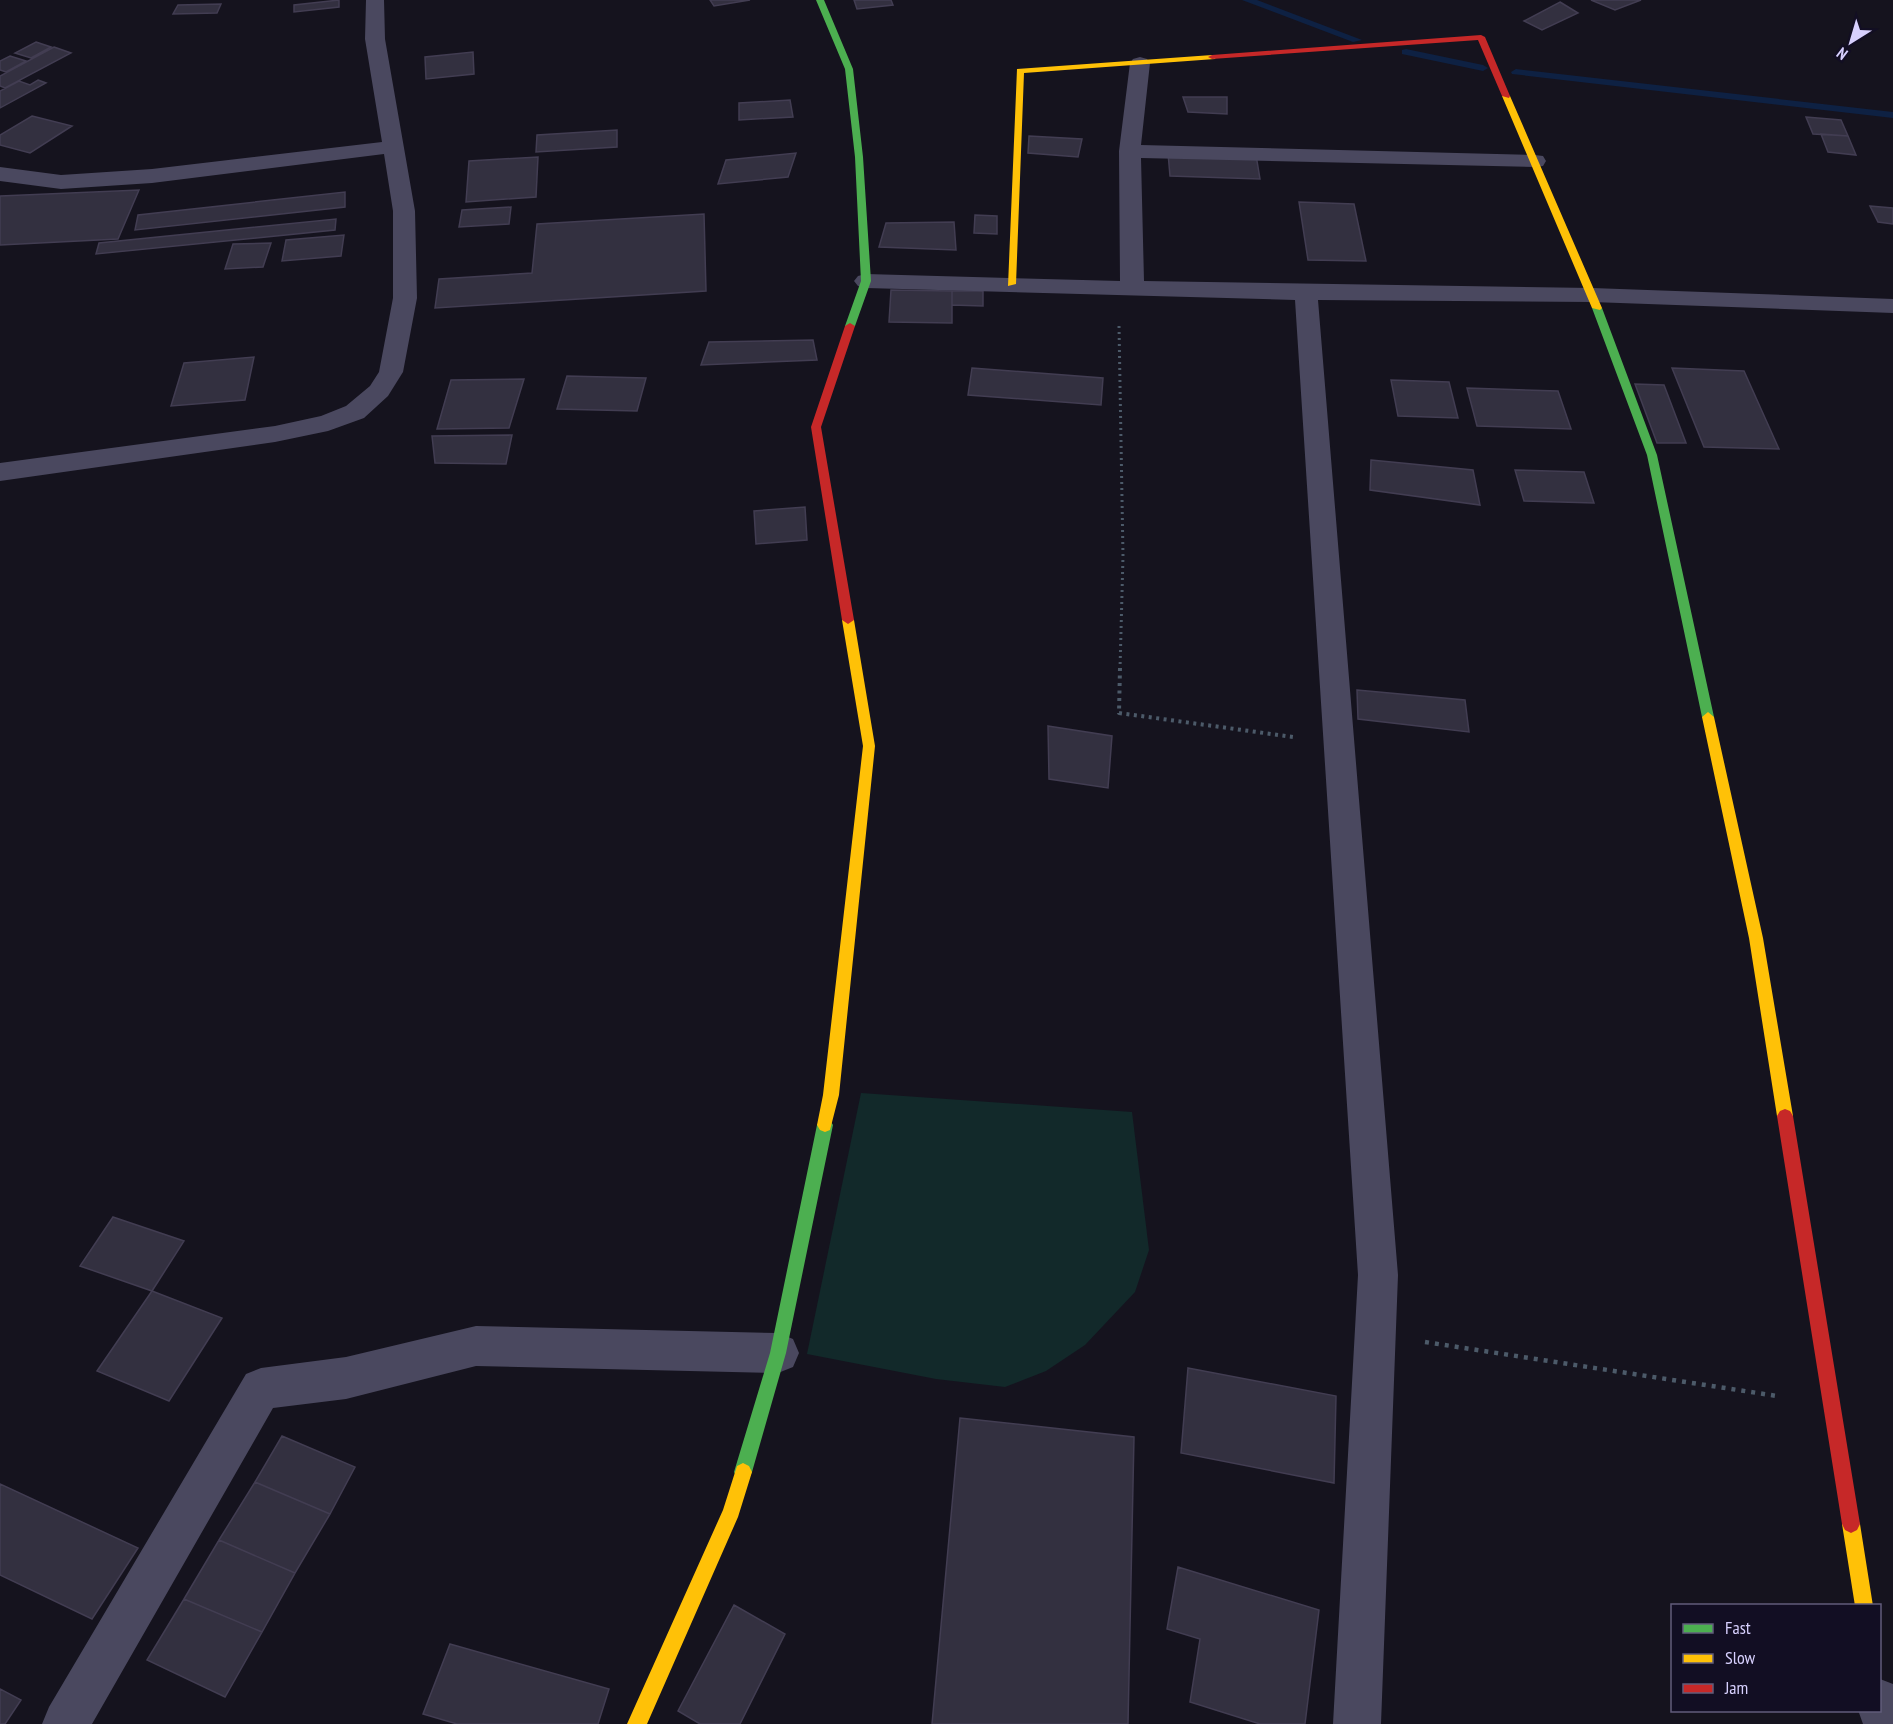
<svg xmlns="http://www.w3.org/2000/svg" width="1893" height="1724" font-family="'PT Sans Narrow',sans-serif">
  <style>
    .green { fill: #12292a }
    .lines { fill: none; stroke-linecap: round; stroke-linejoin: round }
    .stream { fill: #0e2143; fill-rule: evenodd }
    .building { fill: #333040; stroke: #423d52; stroke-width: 1.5 }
    .path-far2 { stroke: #4c5a69; stroke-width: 3; stroke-dasharray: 2 4; stroke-linecap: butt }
    .path-far1 { stroke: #4c5a69; stroke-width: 4; stroke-dasharray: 3 4.5; stroke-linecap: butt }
    .path { stroke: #4c5a69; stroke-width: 4.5; stroke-dasharray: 4 6; stroke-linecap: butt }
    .street { fill: #4a485f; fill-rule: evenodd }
    .fast { fill: #4caf50; fill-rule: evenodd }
    .slow { fill: #ffc107; fill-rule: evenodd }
    .jam { fill: #c62828; fill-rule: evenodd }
  </style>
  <rect width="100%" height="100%" fill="#15131e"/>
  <path class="green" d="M861 1093 1132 1112 1149 1250 1135 1292 1085 1345 1046 1371 1005 1387 936 1379 807 1354Z"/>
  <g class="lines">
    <path class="stream" d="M1242 0H1257L1362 40 1353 42Z
      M1406 49 1483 65 1488 68 1483 71 1402 54V50Z
      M1516 69 1893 112V118L1512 74 1511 72Z"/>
  </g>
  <path class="building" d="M339 0V7L294 12V5Z
    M710 0H750L714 6Z
    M854 0H891L893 5 857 9Z
    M1591 0H1641L1615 10Z
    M1560 2 1578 13 1542 30 1524 21Z
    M221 4 217 13 173 14 178 5Z
    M36 42 51 47 31 58 15 53Z
    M54 47 71 53 5 88 0 86V76Z
    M473 52 474 74 426 79 425 57Z
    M10 56 26 61 6 72 0 70V61Z
    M38 80 46 83 0 108V91L19 81 30 85Z
    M1183 97H1227V114L1188 112Z
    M790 100 793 117 739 120V103Z
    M32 116 72 126 30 153 0 145V135Z
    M1806 117 1841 120 1848 136 1813 134Z
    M617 130V147L536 152 537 135Z
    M1821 134 1848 136 1856 155 1828 152Z
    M1029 136 1082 139 1078 157 1028 153Z
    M796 153 788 177 718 184 726 160Z
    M1168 153 1256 155 1260 179 1170 176Z
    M538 157 536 197 466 202 469 161Z
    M139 190 118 239 0 245V196Z
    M345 192V207L135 230 138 215Z
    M1299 202 1354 204 1366 261 1308 260Z
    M1870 206 1893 208V224L1878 222Z
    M511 207 509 224 459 227 462 210Z
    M704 214 706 291 435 308 439 279 532 273 537 224Z
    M975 215 997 216V234L974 233Z
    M336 219 335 230 96 254 99 243Z
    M954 222 956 250 879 247 886 223Z
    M344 235 341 256 282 261 286 240Z
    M271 243 263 267 225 269 233 244Z
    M891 290 952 291V323L889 322Z
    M952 291H983V306L952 305Z
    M813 340 817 360 701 365 709 342Z
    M254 357 245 400 171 406 184 363Z
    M972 368 1103 378 1101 405 968 395Z
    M1672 368 1744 371 1779 449 1704 447Z
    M567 376 646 378 637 411 557 409Z
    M524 379 509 428 437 429 451 380Z
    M1391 380 1449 382 1458 418 1398 416Z
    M1635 384 1664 385 1686 443H1657Z
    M1467 388 1558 391 1571 429 1477 426Z
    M512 435 506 464 435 463 432 436Z
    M1371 460 1473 470 1480 505 1370 490Z
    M1515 470 1584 472 1594 503 1524 501Z
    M805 507 807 540 756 544 754 511Z
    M1357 690 1465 700 1469 732 1358 719Z
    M1048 726 1112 736 1108 788 1049 779Z
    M113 1217 184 1241 152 1291 80 1266Z
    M152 1291 222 1318 169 1401 97 1371Z
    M1188 1368 1336 1396 1334 1483 1181 1453Z
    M960 1418 1134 1437 1128 1724H932Z
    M282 1436 355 1467 330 1514 255 1482Z
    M255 1482 330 1514 295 1573 219 1540Z
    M0 1484 138 1548 92 1619 0 1575Z
    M219 1540 295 1573 262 1632 184 1599Z
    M1178 1567 1319 1610 1305 1724H1260L1190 1702 1200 1639 1167 1629Z
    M184 1599 262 1632 225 1697 147 1660Z
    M734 1605 785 1634 740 1724H700L678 1711Z
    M450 1644 609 1689 598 1724H457L423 1714Z
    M0 1689 21 1700 5 1724H0Z"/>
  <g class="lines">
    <path class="path-far2" d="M1119 326 1123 556 1120 669"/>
    <path class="path-far1" d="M1120 668 1119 713 1293 737"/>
    <path class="path" d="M1425 1342 1777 1396"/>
    <path class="street" d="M366 0H384L385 39 415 211 417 298 403 372 388 396 364 418 328 431 275 442 0 481V463L275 426 321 416 346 406 370 386 379 372 393 298V211L384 154 152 183 61 189 0 181V167L61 175 152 169 382 142 365 39Z
      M1140 57 1147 59 1150 63 1141 145 1535 155 1543 156 1546 161 1543 166 1535 167 1141 158 1144 281 1592 288 1893 299V313L1592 302 1318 300 1398 1275 1381 1724H1333L1358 1275 1295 300 866 288 858 286 854 281 858 276 866 274 1120 281 1119 151 1130 63 1133 59Z
      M476 1326 778 1333 793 1339 799 1353 793 1367 778 1373 476 1366 346 1399 273 1408 92 1724H42L49 1707 246 1374 261 1368 346 1357Z
      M1880 1679 1893 1684V1724H1863L1858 1710H1880Z"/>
    <path class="fast" d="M816 0H824L853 69 863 157 871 281 855 326 850 329 845 326 861 281 855 157 845 69Z
      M1597 305 1602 308 1657 455 1714 717 1708 722 1702 717 1647 455 1592 308Z
      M825 1118 830 1120 833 1125 786 1353 752 1472 749 1478 743 1481 737 1478 734 1472 770 1353 817 1125 820 1120Z"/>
    <path class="slow" d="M1212 55 1216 57 1215 59 1024 73 1016 284 1008 286 1017 69Z
      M1503 94 1510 96 1602 308 1600 310 1592 308 1502 96Z
      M848 616 854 620 875 746 839 1095 830 1130 825 1132 820 1130 817 1125 823 1095 863 746 842 620Z
      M1708 712 1714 717 1763 938 1793 1116 1790 1121 1785 1123 1780 1121 1777 1116 1749 938 1702 717Z
      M743 1463 749 1466 752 1472 738 1517 647 1724H627L723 1510 737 1466Z
      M1851 1515 1857 1518 1860 1524 1873 1606H1855L1842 1524 1845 1518Z"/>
    <path class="jam" d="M1481 35 1485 37 1510 96 1509 98 1502 96 1478 40 1212 59 1208 57 1212 55Z
      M850 323 855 326 821 427 854 620 848 624 842 620 811 427 845 326Z
      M1785 1109 1790 1111 1793 1116 1860 1524 1857 1530 1851 1533 1845 1530 1842 1524 1777 1116 1780 1111Z"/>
  </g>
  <rect x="1671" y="1604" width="210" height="108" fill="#120e23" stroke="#615c7b" stroke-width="1.5"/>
  <rect x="1683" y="1624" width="30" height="9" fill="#4caf50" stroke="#615c7b" stroke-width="1.5"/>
  <text x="1725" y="1634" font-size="18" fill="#d7d0fe">Fast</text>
  <rect x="1683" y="1654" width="30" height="9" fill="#ffc107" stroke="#615c7b" stroke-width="1.5"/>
  <text x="1725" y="1664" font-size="18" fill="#d7d0fe">Slow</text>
  <rect x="1683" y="1684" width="30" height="9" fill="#c62828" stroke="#615c7b" stroke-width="1.5"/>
  <text x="1725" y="1694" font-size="18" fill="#d7d0fe">Jam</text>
  <g transform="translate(1851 42) rotate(217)" stroke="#120e23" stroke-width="4.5" paint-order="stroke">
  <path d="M0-4.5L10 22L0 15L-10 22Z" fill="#d7d0fe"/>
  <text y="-9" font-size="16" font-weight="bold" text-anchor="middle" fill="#d7d0fe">N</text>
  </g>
</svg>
